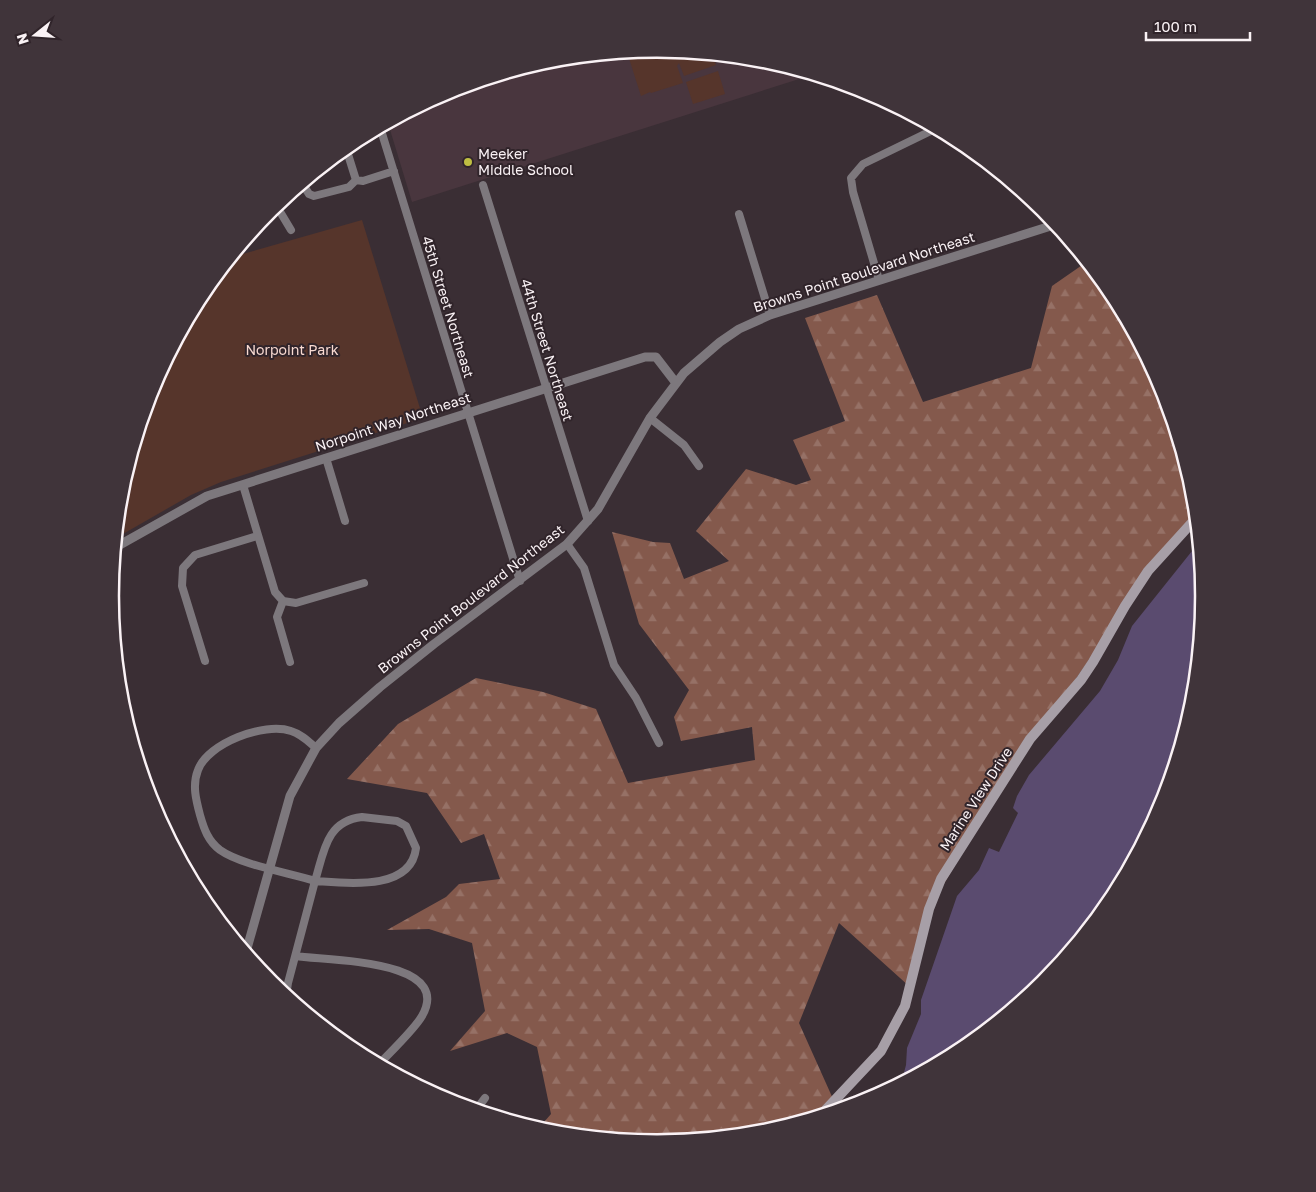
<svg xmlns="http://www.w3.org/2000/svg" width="1316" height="1192" font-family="'Golos Text',sans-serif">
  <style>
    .built { fill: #49363e }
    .forest { fill: url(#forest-firs) }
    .park { fill: #56352b }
    .water { fill: #5a4b6f }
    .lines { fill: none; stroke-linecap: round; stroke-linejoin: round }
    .minor { stroke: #7d787d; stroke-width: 8 }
    .tertiary { stroke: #7d787d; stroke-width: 9 }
    .secondary { stroke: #a79fa7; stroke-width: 10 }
    .poi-dot { fill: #bfbe42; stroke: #30242a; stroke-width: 2 }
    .labels { text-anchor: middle; stroke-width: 4; stroke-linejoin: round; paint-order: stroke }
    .poi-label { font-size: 14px; fill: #faf2f5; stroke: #30242a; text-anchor: start }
    .street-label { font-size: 14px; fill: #faf2f5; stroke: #30242a }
    .park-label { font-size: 14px; fill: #f9dad1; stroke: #30242a }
    .rim { fill: none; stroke: #faf2f5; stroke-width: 2.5 }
  </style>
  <defs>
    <pattern id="forest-firs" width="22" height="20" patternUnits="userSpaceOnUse" patternTransform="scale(1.25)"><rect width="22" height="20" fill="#84594c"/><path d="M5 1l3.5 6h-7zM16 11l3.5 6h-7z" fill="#967166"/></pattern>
  </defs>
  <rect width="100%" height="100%" fill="#3a2e34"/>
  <path class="built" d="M658 49 765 59 815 74 412 202 388 123 449 90 552 59Z"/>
  <path class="forest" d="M1088 261 1113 292 1164 387 1195 490 1198 518 1160 556 999 791 929 909 910 987 839 923 799 1023 838 1110 764 1133 658 1143 551 1133 538 1129 551 1114 537 1047 507 1033 450 1051 485 1011 472 943 429 929 387 930 446 897 459 884 500 879 484 834 461 843 427 793 347 779 398 724 476 678 543 692 596 709 628 783 755 760 752 727 681 741 674 717 689 690 639 624 612 532 653 542 670 543 684 579 729 561 696 531 746 469 796 485 811 480 793 440 845 421 805 318 877 295 923 402 1031 368 1052 286Z"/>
  <path class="park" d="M658 49 712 54 716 65 684 76 679 63 677 66 683 83 651 93 650 92 641 96 627 52Z
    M718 71 725 94 693 104 686 82Z
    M362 220 423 418 221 482 191 495 116 538 121 489 153 386 203 292 232 257Z"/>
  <path class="water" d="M1200 541 1205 596 1195 703 1163 806 1113 900 1045 983 962 1051 901 1084 906 1065 907 1048 921 1014V1000L957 896 979 870 989 848 999 852 1018 813 1013 808 1017 796 1029 775 1100 691 1118 660 1132 626Z"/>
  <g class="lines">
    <path class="minor" d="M380 127 520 581
      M346 148 356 180
      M356 180 363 181 394 171
      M302 183 309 194 314 196 349 187 356 180
      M483 185 588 521
      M276 205 291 230
      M739 214 770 315
      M879 280 853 192 851 178 863 164 937 128
      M650 418 684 445 699 466
      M326 458 345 521
      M243 485 275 592 283 601 296 603 364 583
      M567 544 584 568 614 665 636 698 659 743
      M283 601 277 617 290 662
      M205 661 182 586 183 568 195 555 257 536
      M362 817 397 821 406 826 416 848C411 892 345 883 315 881 324 852 326 821 362 817Z
      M296 956C324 961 455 958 422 1016 416 1027 389 1054 379 1064
      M286 996 288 983 315 881C290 873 241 865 220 850 208 841 204 829 200 815 196 800 192 785 198 770 208 743 264 722 291 731 301 734 308 741 316 748
      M476 1110 485 1098"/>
    <path class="tertiary" d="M116 547 207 496 645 357H656L676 383
      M246 952 290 796 316 748 339 723 380 687 434 644 567 544 598 509 650 418 684 373 720 342 739 329 770 315 1057 224"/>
    <path class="secondary" d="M820 1116 881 1051 905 1006 929 909 941 879 1030 739 1081 680 1093 662 1125 606 1148 571 1197 517"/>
  </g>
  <circle class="poi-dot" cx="468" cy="162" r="5"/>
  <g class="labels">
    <g class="poi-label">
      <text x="478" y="159">Meeker<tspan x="478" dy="16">Middle School</tspan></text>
    </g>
    <g class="street-label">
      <text transform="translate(864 272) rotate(-18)" y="5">Browns Point Boulevard Northeast</text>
      <text transform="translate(448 307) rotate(73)" y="5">45th Street Northeast</text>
      <text transform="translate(547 350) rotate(73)" y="5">44th Street Northeast</text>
      <text transform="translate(393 422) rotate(-18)" y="5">Norpoint Way Northeast</text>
      <text transform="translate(471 599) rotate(-38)" y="5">Browns Point Boulevard Northeast</text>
      <text transform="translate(976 799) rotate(-57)" y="5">Marine View Drive</text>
    </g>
    <g class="park-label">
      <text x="292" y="355">Norpoint Park</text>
    </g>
  </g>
  <path d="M0 0H1316V1192H0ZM119 596a538 538 0 1 1 1076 0a538 538 0 1 1-1076 0Z" fill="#40343a" fill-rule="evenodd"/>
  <path class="rim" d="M119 596a538 538 0 1 1 1076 0a538 538 0 1 1-1076 0Z"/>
  <g transform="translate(35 35) rotate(253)" stroke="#30242a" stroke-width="4" paint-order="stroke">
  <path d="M0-4L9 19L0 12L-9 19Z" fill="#faf2f5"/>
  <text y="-8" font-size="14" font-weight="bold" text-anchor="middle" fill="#faf2f5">N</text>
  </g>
  <path d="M1146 32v8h104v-8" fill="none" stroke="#faf2f5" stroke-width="2.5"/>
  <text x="1154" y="32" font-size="15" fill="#faf2f5" stroke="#30242a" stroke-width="4" paint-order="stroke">100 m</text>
</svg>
